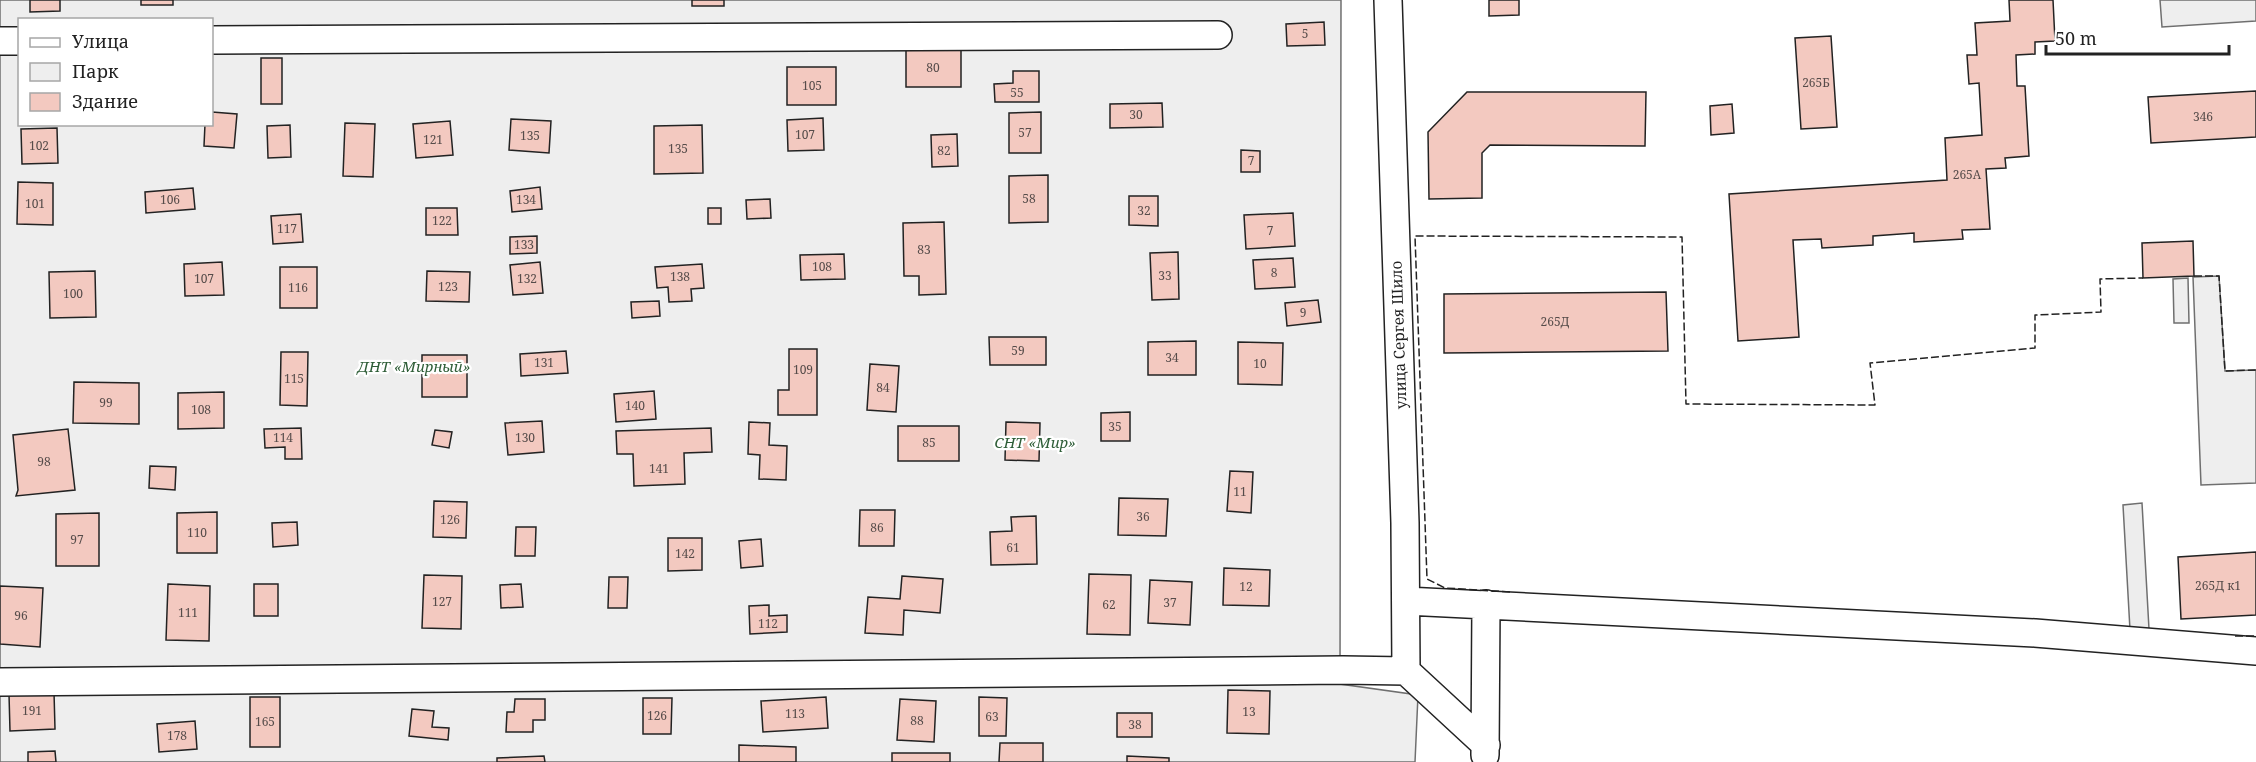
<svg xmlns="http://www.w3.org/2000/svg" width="2256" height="762" font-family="'Noto Serif',serif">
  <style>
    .green { fill: #eee; stroke: #6f6f6f; stroke-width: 1.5; fill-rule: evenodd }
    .parking { fill: #ededed; stroke: #6f6f6f; stroke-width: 1.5 }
    .building { fill: #f3c9c0; stroke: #222; stroke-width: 1.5 }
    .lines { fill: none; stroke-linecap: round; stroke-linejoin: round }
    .minor-casing { stroke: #222; stroke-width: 30 }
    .minor { stroke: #fff; stroke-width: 27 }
    .fence { stroke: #222; stroke-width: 1.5; stroke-dasharray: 8 3; stroke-linecap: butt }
    .labels { text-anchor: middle; stroke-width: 4.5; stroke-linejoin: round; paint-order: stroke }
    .number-label { font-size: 12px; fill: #564c4a }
    .street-label { font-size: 15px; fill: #222; stroke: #fff }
    .park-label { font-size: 15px; font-style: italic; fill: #2f5e38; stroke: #fff }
  </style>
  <rect width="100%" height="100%" fill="#fff"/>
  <path class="green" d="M0 0H1341L1340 684 1418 695 1415 762H0ZM20 20H212V124H20Z
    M2160 0H2256V21L2162 27Z
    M2219 276 2225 371 2256 370V483L2201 485 2193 277Z
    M2188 278 2189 323H2174L2173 279Z"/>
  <path class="parking" d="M2142 503 2149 629 2130 630 2123 505Z"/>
  <path class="building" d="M30 0H60V11L30 12Z
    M141 0H173V5H141Z
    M692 0H724V6H692Z
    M1489 0H1519V15L1489 16Z
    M2009 0H2053L2055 41 2035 42V54L2016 55 2017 86H2025L2029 156 2005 158 2006 168 1986 169 1990 229 1962 230 1963 239 1914 242V233L1873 236V245L1822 248 1821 239 1793 240 1799 337 1738 341 1729 194 1947 180 1945 138 1982 135 1979 83 1969 84 1967 55H1977L1975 23 2010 21Z
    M1324 22 1325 45 1287 46 1286 24Z
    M1831 36 1837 127 1801 129 1795 38Z
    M906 49H961V87H906Z
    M261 58H282V104H261Z
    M787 67H836V105H787Z
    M1013 71H1039V102H995L994 84 1013 83Z
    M2256 91V137L2151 143 2148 97Z
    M1467 92H1646L1645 146 1490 145 1482 153V198L1429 199 1428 132Z
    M1162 103 1163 127 1110 128V104Z
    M1732 104 1734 133 1711 135 1710 106Z
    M212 112 237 114 234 148 204 146 205 124H212Z
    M1041 112V153H1009V113Z
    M823 118 824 150 788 151 787 120Z
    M511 119 551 121 549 153 509 150Z
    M450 121 453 155 416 158 413 124Z
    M345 123 375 124 373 177 343 176Z
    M290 125 291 157 268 158 267 126Z
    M702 125 703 173 654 174V126Z
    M57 128 58 163 22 164 21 129Z
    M957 134 958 166 932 167 931 135Z
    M1241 150 1260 151V172H1241Z
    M1048 175V222L1009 223V176Z
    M18 182 53 183V225L17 224Z
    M540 187 542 209 512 212 510 191Z
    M193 188 195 209 146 213 145 192Z
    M1129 196H1158V226L1129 225Z
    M770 199 771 218 747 219 746 200Z
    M426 208H457L458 235H426Z
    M708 208H721V224H708Z
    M1293 213 1295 246 1246 249 1244 215Z
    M301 214 303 242 273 244 271 216Z
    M944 222 946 294 919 295V276H904L903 223Z
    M537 236V253L510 254V237Z
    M2193 241 2194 276 2143 278 2142 243Z
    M1178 252 1179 299 1152 300 1150 253Z
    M844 254 845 279 801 280 800 255Z
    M1293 258 1295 287 1255 289 1253 260Z
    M222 262 224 295 185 296 184 264Z
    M540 262 543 293 513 295 510 265Z
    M702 264 704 288 691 289 692 301 669 302 668 287 657 288 655 267Z
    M280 267H317V308H280Z
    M95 271 96 317 50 318 49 272Z
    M427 271 470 272 469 302 426 301Z
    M1666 292 1668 351 1444 353V294Z
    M1318 300 1321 322 1287 326 1285 303Z
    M659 301 660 316 632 318 631 302Z
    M989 337H1046V365H990Z
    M1196 341V375H1148V342Z
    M1238 342 1283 343 1282 385 1238 384Z
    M789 349H817V415H778V390H789Z
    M566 351 568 373 521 376 520 354Z
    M281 352H308L307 406 280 405Z
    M422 355H467V397H422Z
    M870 364 899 366 896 412 867 410Z
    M74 382 139 383V424L73 423Z
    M654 391 656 419 616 422 614 394Z
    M224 392V428L178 429V393Z
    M1130 412V441H1101V413Z
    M542 421 544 452 508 455 505 423Z
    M749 422 770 423 769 445 787 446 786 480 759 479 760 455 748 454Z
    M1006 422 1040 423 1039 461 1005 460Z
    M898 426H959V461H898Z
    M301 428 302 459H285V447L265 448 264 429Z
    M711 428 712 452 684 453 685 484 634 486 633 454H617L616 431Z
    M68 429 75 490 16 496 18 490 13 435Z
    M435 430 452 432 449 448 432 445Z
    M150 466 176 467 175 490 149 488Z
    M1230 471 1253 472 1251 513 1227 511Z
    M1119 498 1168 499 1166 536 1118 535Z
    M434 501 467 502 466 538 433 537Z
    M860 510H895L894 546H859Z
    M217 512V553H177V513Z
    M99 513V566H56V514Z
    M1036 516 1037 564 991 565 990 532 1012 531 1011 517Z
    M297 522 298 545 273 547 272 523Z
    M516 527H536L535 556H515Z
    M668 538H702V570L668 571Z
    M761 539 763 566 741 568 739 541Z
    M2256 552V615L2181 619 2178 557Z
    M1224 568 1270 570 1269 606 1223 605Z
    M1089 574 1131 575 1130 635 1087 634Z
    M424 575 462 576 461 629 422 628Z
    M902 576 943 579 940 613 904 610 903 635 865 633 868 597 900 599Z
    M609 577H628L627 608H608Z
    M1150 580 1192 582 1190 625 1148 623Z
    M168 584 210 586 209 641 166 640Z
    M254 584H278V616H254Z
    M521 584 523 607 501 608 500 585Z
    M0 586 43 588 40 647 0 644Z
    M769 605V616L787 615V632L750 634 749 606Z
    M1228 690 1270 691 1269 734 1227 733Z
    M54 692 55 729 10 731 9 694Z
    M250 697H280V747H250Z
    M826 697 828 728 763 732 761 701Z
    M979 697 1007 698 1006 736H979Z
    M643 698H672L671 734H643Z
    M515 699H545V720H533V732H506L507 712H514Z
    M900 699 936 701 934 742 897 740Z
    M412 709 434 711 432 727 449 728 448 740 409 736Z
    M1117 713H1152V737H1117Z
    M195 721 197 749 159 752 157 724Z
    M1000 743H1043V762H999Z
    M739 745 796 747V762H739Z
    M55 751 56 762H28V752Z
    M892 753H950V762H892Z
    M544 756 545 762H497V758Z
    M1127 756 1169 758V762H1127Z"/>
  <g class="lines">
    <g class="minor-casing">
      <path id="minor" d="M1388 0 1405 523 1406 671
        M212 40 1218 35
        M0 41H20
        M1406 601 2035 633 2256 651
        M0 682 1343 670 1406 671 1486 745
        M1485 755 1486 604"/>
    </g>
    <use href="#minor" class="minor"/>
    <path class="fence" d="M2194 276H2219L2225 371 2256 370
      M1510 592 1445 588 1427 579 1415 236 1682 237 1686 404 1875 405 1870 363 2035 348V315L2101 312 2100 279 2143 278
      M2235 636H2256"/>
  </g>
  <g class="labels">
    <g class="number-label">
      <text x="1305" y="38">5</text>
      <text x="933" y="72">80</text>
      <text x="1816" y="87">265Б</text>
      <text x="812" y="90">105</text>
      <text x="1017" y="97">55</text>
      <text x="1136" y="119">30</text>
      <text x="2203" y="121">346</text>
      <text x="1025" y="137">57</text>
      <text x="805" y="139">107</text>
      <text x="530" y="140">135</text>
      <text x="433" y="144">121</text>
      <text x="39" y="150">102</text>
      <text x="678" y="153">135</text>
      <text x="944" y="155">82</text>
      <text x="1251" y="165">7</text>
      <text x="1967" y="179">265А</text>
      <text x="1029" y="203">58</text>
      <text x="170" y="204">106</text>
      <text x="526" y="204">134</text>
      <text x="35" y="208">101</text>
      <text x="1144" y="215">32</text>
      <text x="442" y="225">122</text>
      <text x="287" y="233">117</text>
      <text x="1270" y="235">7</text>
      <text x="524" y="249">133</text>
      <text x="924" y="254">83</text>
      <text x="822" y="271">108</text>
      <text x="1274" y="277">8</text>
      <text x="1165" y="280">33</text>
      <text x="680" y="281">138</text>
      <text x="204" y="283">107</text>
      <text x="527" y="283">132</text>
      <text x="448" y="291">123</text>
      <text x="298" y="292">116</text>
      <text x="73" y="298">100</text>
      <text x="1303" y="317">9</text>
      <text x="1555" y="326">265Д</text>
      <text x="1018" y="355">59</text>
      <text x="1172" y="362">34</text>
      <text x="544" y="367">131</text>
      <text x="1260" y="368">10</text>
      <text x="803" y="374">109</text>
      <text x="294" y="383">115</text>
      <text x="883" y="392">84</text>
      <text x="106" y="407">99</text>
      <text x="635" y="410">140</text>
      <text x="201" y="414">108</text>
      <text x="1115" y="431">35</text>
      <text x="283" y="442">114</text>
      <text x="525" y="442">130</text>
      <text x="929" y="447">85</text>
      <text x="44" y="466">98</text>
      <text x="659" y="473">141</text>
      <text x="1240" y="496">11</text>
      <text x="1143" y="521">36</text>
      <text x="450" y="524">126</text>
      <text x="877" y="532">86</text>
      <text x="197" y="537">110</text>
      <text x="77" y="544">97</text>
      <text x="1013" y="552">61</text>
      <text x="685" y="558">142</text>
      <text x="2218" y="590">265Д к1</text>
      <text x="1246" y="591">12</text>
      <text x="442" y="606">127</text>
      <text x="1170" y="607">37</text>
      <text x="1109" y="609">62</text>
      <text x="188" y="617">111</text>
      <text x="21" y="620">96</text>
      <text x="768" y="628">112</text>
      <text x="32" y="715">191</text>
      <text x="1249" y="716">13</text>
      <text x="795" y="718">113</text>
      <text x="657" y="720">126</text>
      <text x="992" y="721">63</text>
      <text x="917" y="725">88</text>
      <text x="265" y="726">165</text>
      <text x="1135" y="729">38</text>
      <text x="177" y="740">178</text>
    </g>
    <g class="street-label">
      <text transform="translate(1399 335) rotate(-92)" y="5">улица Сергея Шило</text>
    </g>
    <g class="park-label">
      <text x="414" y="372">ДНТ «Мирный»</text>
      <text x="1035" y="448">СНТ «Мир»</text>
    </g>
  </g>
  <rect x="18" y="18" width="195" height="108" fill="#ffffff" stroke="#a7a7a7" stroke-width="1.5"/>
  <rect x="30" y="38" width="30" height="9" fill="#ffffff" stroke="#a7a7a7" stroke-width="1.5"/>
  <text x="72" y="48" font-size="18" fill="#222222">Улица</text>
  <rect x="30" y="63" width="30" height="18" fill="#eeeeee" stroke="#a7a7a7" stroke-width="1.5"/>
  <text x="72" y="78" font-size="18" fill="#222222">Парк</text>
  <rect x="30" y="93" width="30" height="18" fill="#f3c9c0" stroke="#a7a7a7" stroke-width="1.5"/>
  <text x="72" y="108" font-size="18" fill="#222222">Здание</text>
  <path d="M2046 45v9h183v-9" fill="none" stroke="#222222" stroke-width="3"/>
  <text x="2055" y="45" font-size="18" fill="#222222" stroke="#ffffff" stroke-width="4.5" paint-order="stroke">50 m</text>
</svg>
